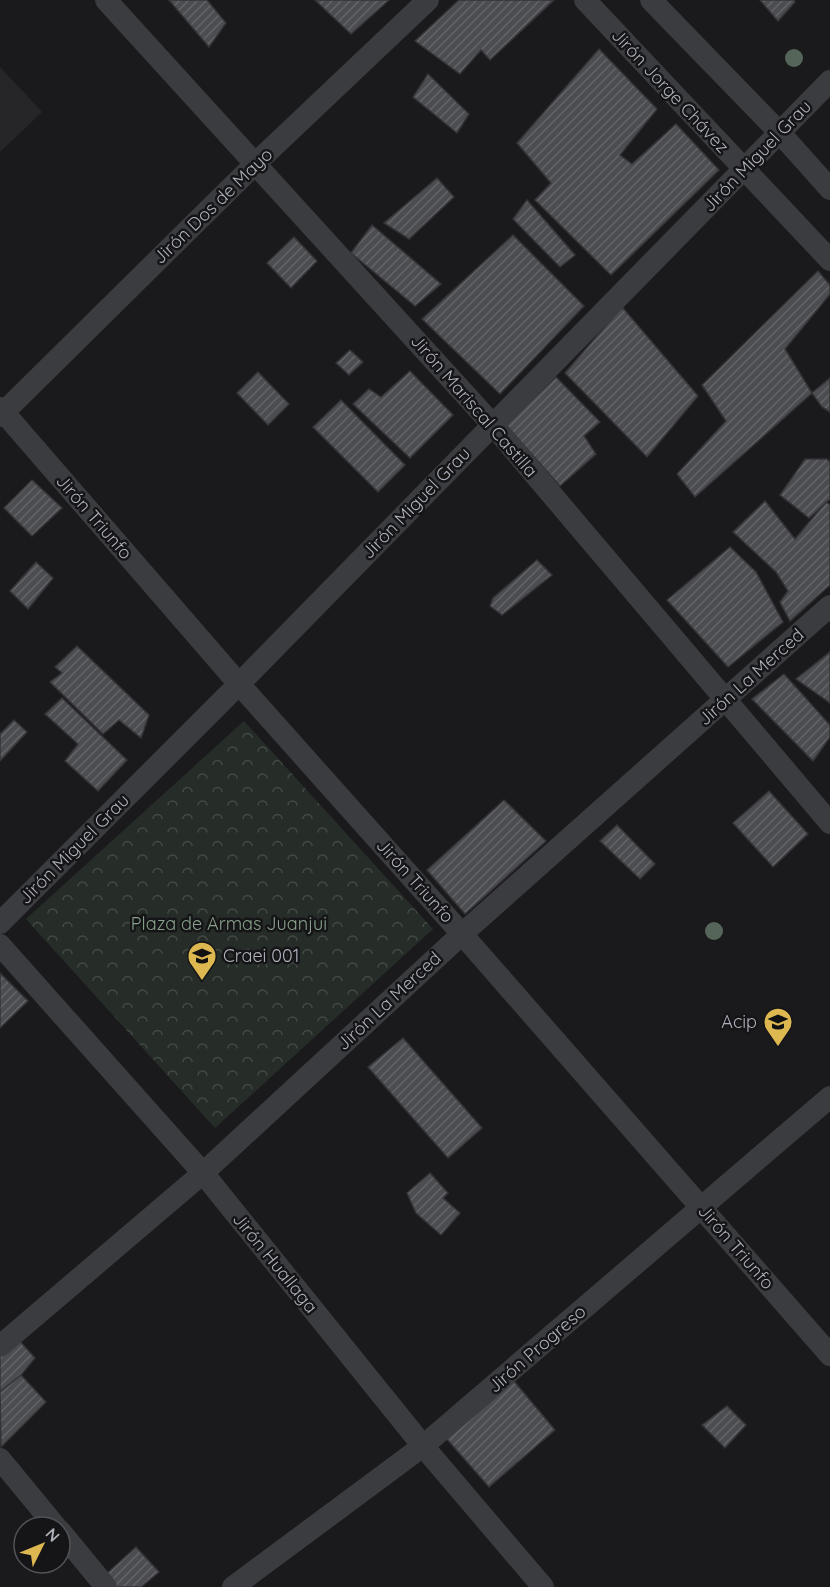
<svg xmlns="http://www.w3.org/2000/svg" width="830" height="1587" font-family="Quicksand,sans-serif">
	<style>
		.built { fill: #262629 }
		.park { fill: url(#park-crowns) }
		.building { fill: url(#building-hatch); stroke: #353438; stroke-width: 1.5 }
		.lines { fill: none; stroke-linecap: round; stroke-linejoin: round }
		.minor { stroke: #3b3c40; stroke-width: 22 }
		.tree { fill: #566559 }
		.labels { text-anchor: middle; stroke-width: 5; stroke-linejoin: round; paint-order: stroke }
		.street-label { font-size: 18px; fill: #aeb1ba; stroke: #151517 }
		.park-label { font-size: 18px; fill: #88a28b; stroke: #151517 }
		.poi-label { font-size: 18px; fill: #aeb1ba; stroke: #151517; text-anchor: start }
	</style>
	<defs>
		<pattern id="park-crowns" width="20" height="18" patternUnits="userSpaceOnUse" patternTransform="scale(1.5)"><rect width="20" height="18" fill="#262d28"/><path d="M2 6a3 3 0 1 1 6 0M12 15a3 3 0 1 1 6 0" fill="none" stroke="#434945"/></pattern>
		<pattern id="building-hatch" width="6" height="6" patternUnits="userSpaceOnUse" patternTransform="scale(1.5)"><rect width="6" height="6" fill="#4c4d51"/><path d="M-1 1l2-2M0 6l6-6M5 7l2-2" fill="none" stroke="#636468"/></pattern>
	</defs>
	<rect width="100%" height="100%" fill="#1a1a1c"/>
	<polygon class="built" points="0,67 42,112 0,152"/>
	<polygon class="park" points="244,721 433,929 215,1128 26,919"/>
	<g class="building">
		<polygon points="169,0 207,0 226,23 209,47"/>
		<polygon points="315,0 389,0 351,34"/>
		<polygon points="459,0 554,0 490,60 481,50 460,74 415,41"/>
		<polygon points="760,0 794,0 795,2 778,21"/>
		<polygon points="599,49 657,109 620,155 632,164 676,124 719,170 611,275 535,200 551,183 517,143"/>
		<polygon points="428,74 469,114 457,133 413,97"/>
		<polygon points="437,178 454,197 409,239 384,223"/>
		<polygon points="527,200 575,255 560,267 513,219"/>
		<polygon points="372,225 441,284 415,306 351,253"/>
		<polygon points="513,235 584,306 500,394 422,319"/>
		<polygon points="294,237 317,261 291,288 267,263"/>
		<polygon points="818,271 830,285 830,294 785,349 812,393 695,497 677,474 726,421 702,385"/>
		<polygon points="622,307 698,396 647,457 565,373"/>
		<polygon points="350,350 363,362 349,375 336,363"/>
		<polygon points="410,371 453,415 410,458 353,404 369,389 381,397"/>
		<polygon points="258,372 289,404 268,425 237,393"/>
		<polygon points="556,377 600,422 584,436 596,454 560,486 506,425"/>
		<polygon points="830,378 830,412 822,407 812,393"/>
		<polygon points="341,400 405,465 378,492 313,427"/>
		<polygon points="805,459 827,459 830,462 830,499 809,518 780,495"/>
		<polygon points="32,480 62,508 32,536 4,508"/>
		<polygon points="765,501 795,539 826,502 830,505 830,585 790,621 780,602 788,591 776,572 733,532"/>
		<polygon points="730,547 756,572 783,622 728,667 667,600"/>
		<polygon points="537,560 552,575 502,615 490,606 493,598"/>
		<polygon points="36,562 53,578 28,609 10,591"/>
		<polygon points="77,646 149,715 141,738 119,720 103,734 50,682 62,673 55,667"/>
		<polygon points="830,652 830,703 796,679"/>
		<polygon points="784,674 830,725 830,737 813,761 752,699"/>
		<polygon points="62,698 127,760 98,791 65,761 78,744 45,714"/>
		<polygon points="14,720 27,732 0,761 0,734"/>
		<polygon points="769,791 808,834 773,867 733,823"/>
		<polygon points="504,800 546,841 465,914 427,870"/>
		<polygon points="617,825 655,864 640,879 600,841"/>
		<polygon points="0,973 28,1001 0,1028"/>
		<polygon points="403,1038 482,1128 448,1158 368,1067"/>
		<polygon points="430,1173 448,1193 443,1198 460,1213 441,1235 416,1213 407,1193"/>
		<polygon points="16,1337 35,1358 21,1375 0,1392 0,1352"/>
		<polygon points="21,1375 46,1402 1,1447 0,1392"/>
		<polygon points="513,1380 555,1430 489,1487 446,1438"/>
		<polygon points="727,1406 746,1425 725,1448 702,1425"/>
		<polygon points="136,1547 159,1572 141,1587 114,1587 104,1576"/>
	</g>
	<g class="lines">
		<g class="minor">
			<polyline points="106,0 492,424 830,823"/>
			<polyline points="585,0 830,260"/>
			<polyline points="651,0 780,133 830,189"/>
			<polyline points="0,408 239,684 462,934 830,1355"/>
			<polyline points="0,416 255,164 428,0"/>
			<polyline points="0,923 239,684 830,81"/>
			<polyline points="0,945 203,1173 423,1446 543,1587"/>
			<polyline points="0,1346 203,1173 462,934 830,606"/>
			<polyline points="0,1459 56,1527"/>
			<polyline points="60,1531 106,1587"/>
			<polyline points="233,1587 423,1446 830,1097"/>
		</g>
	</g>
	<g class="tree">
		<circle cx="794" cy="58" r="9"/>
		<circle cx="714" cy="931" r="9"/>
	</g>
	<defs>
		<g id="school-pin" transform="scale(1.5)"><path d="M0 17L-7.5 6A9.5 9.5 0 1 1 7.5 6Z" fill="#ddb851" stroke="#151517"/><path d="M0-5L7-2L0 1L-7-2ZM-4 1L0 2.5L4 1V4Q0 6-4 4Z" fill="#111"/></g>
	</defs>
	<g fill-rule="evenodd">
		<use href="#school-pin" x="202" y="956"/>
		<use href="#school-pin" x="778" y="1022"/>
	</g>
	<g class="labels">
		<g class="street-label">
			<text transform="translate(670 91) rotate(47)" y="6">Jirón Jorge Chávez</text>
			<text transform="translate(757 156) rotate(-46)" y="6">Jirón Miguel Grau</text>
			<text transform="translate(213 206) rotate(-44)" y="6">Jirón Dos de Mayo</text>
			<text transform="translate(474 406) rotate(49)" y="6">Jirón Mariscal Castilla</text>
			<text transform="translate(416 503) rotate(-46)" y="6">Jirón Miguel Grau</text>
			<text transform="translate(94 517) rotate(49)" y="6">Jirón Triunfo</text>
			<text transform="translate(751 677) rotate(-42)" y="6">Jirón La Merced</text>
			<text transform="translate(74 849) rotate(-45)" y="6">Jirón Miguel Grau</text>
			<text transform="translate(415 881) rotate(48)" y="6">Jirón Triunfo</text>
			<text transform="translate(389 1001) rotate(-43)" y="6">Jirón La Merced</text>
			<text transform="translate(736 1247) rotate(49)" y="6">Jirón Triunfo</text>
			<text transform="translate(275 1263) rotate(51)" y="6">Jirón Huallaga</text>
			<text transform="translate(537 1349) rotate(-41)" y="6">Jirón Progreso</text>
		</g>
		<g class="park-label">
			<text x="229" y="930">Plaza de Armas Juanjui</text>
		</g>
		<g class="poi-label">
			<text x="223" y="962">Craei 001</text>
			<text x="757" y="1028" text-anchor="end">Acip</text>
		</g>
	</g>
	<g transform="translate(42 1545) rotate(47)"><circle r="28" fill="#151517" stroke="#525358" stroke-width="1.5"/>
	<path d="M0-4.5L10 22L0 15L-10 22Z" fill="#ddb851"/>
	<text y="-9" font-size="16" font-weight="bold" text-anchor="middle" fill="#aeb1ba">N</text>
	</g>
</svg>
